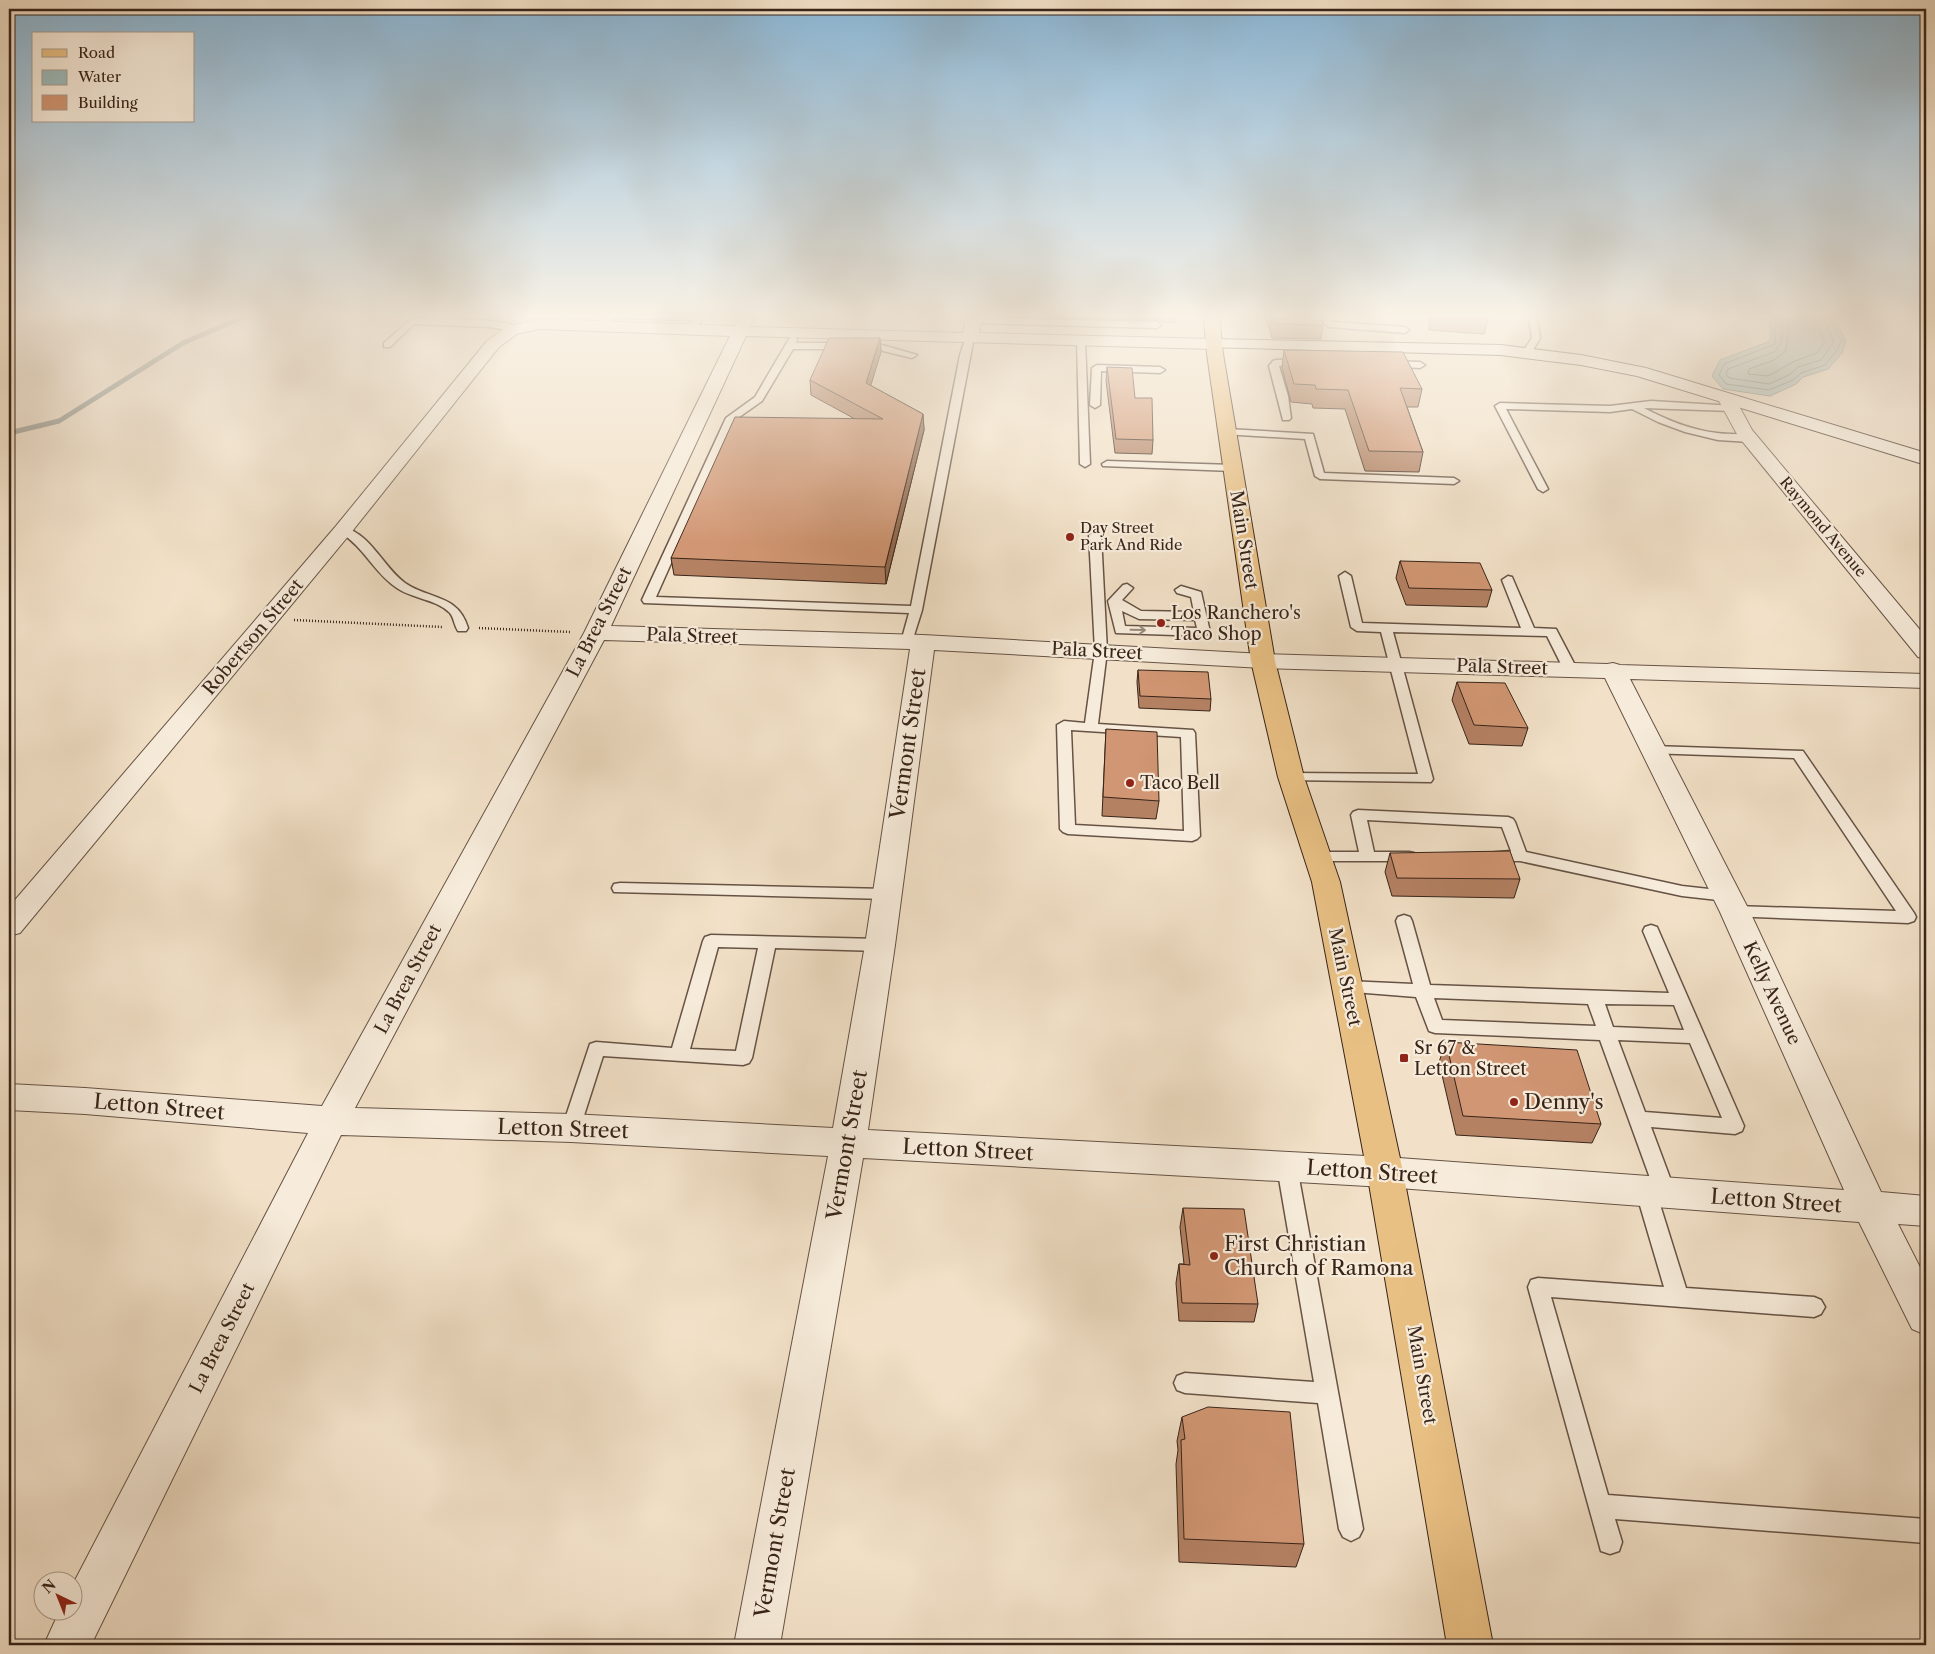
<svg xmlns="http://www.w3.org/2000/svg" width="1935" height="1654" font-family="'Libre Caslon Text',serif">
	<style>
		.water { fill: #9dbcbd; stroke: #757f7b }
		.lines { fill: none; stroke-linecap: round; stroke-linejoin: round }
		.shore { stroke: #6a706b; stroke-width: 1 }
		.stream { stroke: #757f7b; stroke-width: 5 }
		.lane-casing { stroke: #665345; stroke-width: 3 }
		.street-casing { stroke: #665345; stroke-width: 2 }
		.secondary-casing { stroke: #382419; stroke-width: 2 }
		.primary-casing { stroke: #382419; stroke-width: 2 }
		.path { stroke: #382419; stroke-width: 2.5; stroke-dasharray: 1 2; stroke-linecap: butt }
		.lane { fill: #f7ecdb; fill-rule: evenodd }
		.street { fill: #f7ecdb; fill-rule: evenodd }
		.secondary { fill: #f7ecdb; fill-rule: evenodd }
		.primary { fill: #e9c084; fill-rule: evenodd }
		.wall { fill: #b48163; stroke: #382419 }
		.shaded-wall { fill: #926950; stroke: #382419 }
		.building { fill: #d19673; stroke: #382419 }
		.oneway { stroke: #98887a }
		.poi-dot { fill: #8f2418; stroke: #f7ecdb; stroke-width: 2 }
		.labels { text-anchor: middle; stroke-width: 4.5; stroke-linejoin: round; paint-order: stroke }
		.far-street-label { font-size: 15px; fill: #382419; stroke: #f7ecdb }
		.far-poi-label { font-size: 15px; fill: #382419; stroke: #f7ecdb; text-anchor: start }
		.street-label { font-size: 18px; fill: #382419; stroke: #f7ecdb }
		.poi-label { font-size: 18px; fill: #382419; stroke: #f7ecdb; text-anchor: start }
		.near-street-label { font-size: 21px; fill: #382419; stroke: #f7ecdb }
		.near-poi-label { font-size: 21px; fill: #382419; stroke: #f7ecdb; text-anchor: start }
	</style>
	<rect width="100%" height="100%" fill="#f2e1c8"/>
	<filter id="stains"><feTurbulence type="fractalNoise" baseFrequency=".004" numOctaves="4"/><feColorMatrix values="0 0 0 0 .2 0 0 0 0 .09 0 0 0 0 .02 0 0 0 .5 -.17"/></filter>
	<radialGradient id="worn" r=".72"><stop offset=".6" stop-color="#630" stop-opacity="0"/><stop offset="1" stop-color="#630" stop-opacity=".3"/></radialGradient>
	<polygon class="water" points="1771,313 1819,313 1833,315 1846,341 1842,353 1828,369 1803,377 1796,384 1770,396 1723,389 1712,376 1720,360 1770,341"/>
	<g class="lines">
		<g class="shore">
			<polyline points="1775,313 1775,344 1724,364 1719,375 1726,384 1769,390 1793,380 1801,373 1825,365 1837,350 1841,341 1828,313"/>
			<path d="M1781 313C1782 327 1786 341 1774 352L1728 369 1726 374 1729 378 1769 384 1789 375 1798 367 1821 360 1834 342 1822 313"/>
			<polyline points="1789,313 1788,339 1785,352 1774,360 1749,369 1748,374 1768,376 1795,361 1817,353 1825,342 1815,320 1814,313"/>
		</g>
		<polyline class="stream" points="9,433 59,421 183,343 253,313"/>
		<g class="lane-casing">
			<g id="lane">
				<polygon points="567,313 575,313 566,326 560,326 559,324"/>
				<polygon points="607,313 699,315 703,318 695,331 692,332 688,329 693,320 613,318 606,328 600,328 599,326"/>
				<polygon points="1323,313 1331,313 1333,322 1405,327 1409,330 1405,333 1329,327 1325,324"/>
				<polygon points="1528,313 1536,313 1540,338 1530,355 1527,356 1522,353 1532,338"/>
				<path d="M412 318C433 319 507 318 520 328L516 331 489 327 414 324 390 347H384V343Z"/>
				<polygon points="974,318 1157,322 1161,325 1157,328 971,323 971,319"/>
				<polygon points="970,334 974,337 922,610 911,645 903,645 901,642 909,613 644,603 642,600 726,418 755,397 789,339 793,336 797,339 796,343 875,343 917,355 912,358 875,349 793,349 762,401 735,420 656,597 911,606 960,355 966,337"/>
				<polygon points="1081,338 1085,341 1090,464 1085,467 1080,464 1077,341"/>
				<polygon points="1301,359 1306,362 1304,364 1279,366 1288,396 1291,418 1289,420 1283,420 1269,366 1273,361 1276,360"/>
				<polygon points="1389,361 1420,362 1425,365 1420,368 1386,366 1386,362"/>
				<polygon points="1097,365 1160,367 1165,370 1160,373 1101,371 1100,405 1095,408 1090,405 1092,368"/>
				<path d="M1651 401 1735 406V410L1732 411 1644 408C1667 420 1691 430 1717 433 1728 435 1747 432 1755 439L1750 442 1718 440 1685 432 1658 422 1632 409 1610 412 1506 409 1548 489 1543 492 1538 489 1495 406 1500 403 1610 406Z"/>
				<polygon points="1227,429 1313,434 1324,473 1454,478 1459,481 1454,484 1320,479 1315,476 1305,439 1223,434 1222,432"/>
				<polygon points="1107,461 1233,465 1238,468 1233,471 1103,466 1102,464"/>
				<path d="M343 527C371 534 383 567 405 583 430 600 458 594 468 628L466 631H458C454 625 454 618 450 613 436 599 413 599 397 588 374 573 364 546 339 532L337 530 339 528Z"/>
				<path d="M1095 532 1101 535 1107 651 1098 724 1193 730 1195 733 1200 836 1197 839 1192 841 1068 834 1063 832 1060 829 1057 725 1064 721 1085 723 1095 651 1089 535ZM1071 730 1181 737 1184 831 1075 825Z"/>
				<polygon points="1345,572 1351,576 1362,623 1521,628 1502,580 1508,576 1512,577 1534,628 1556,629 1577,669 1575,672 1565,672 1547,636 1393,632 1433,779 1431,782 1286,780 1284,777 1286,774 1291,773 1418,774 1381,632 1357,631 1351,627 1339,576"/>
				<path d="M1127 584 1133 588 1122 600 1141 611 1194 612 1191 597 1177 593 1175 590 1181 586 1201 592 1210 632 1204 636 1116 633 1108 601 1123 585ZM1122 611 1139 619 1195 620 1197 628 1125 626Z"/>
				<polygon points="1653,746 1803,751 1914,913 1916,917 1914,921 1908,923 1729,916 1727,912 1729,908 1735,906 1896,911 1794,758 1648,753 1646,750"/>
				<polygon points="1358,810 1508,817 1513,819 1515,822 1526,852 1682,886 1727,891 1733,892 1735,896 1733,900 1727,901 1682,896 1520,861 1487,861 1484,857 1487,853 1511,851 1502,827 1367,820 1374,852 1409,852 1414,853 1417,857 1414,861 1313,861 1310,857 1313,853 1318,852 1359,852 1351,815 1353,812"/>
				<polygon points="620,883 887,889 893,890 895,894 893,898 887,899 614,892 612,888 614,884"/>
				<path d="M1404 915 1410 917 1412 921 1430 985 1669 993 1643 931 1645 927 1651 925 1657 927 1744 1126 1742 1131 1735 1134 1651 1127 1676 1194 1673 1200 1666 1202 1659 1200 1657 1195 1686 1288 1814 1297 1821 1300 1825 1307 1821 1314 1814 1317 1551 1297 1608 1495 1926 1519V1543L1615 1519 1622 1542 1619 1551 1610 1554 1601 1551 1528 1287 1531 1280 1538 1278 1664 1287 1636 1192 1639 1186 1646 1184 1653 1186 1654 1189 1600 1040 1435 1033 1429 1031 1416 997 1341 991 1338 987 1341 983 1347 981 1413 984 1396 921 1398 917ZM1434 998 1588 1004 1596 1026 1442 1020ZM1605 1004 1674 1005 1684 1030 1613 1027ZM1618 1040 1690 1043 1722 1118 1645 1112Z"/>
				<path d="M711 935 880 939 886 941 888 945 886 949 880 951 775 948 752 1058 749 1063 743 1065 603 1056 580 1128 578 1133 571 1136 564 1133 562 1128 590 1044 596 1042 672 1048 703 941 705 937ZM718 947 758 948 736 1051 690 1049Z"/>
				<polygon points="1287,1159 1294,1161 1297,1167 1363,1529 1359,1537 1351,1541 1343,1537 1339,1529 1318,1403 1185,1393 1177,1390 1174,1383 1177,1376 1185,1373 1314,1382 1277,1167 1280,1161"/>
			</g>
		</g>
		<g class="street-casing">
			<g id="street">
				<path d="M741 313H757L750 327 963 333 967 313H983L979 333 1213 339 1219 341 1221 344 1219 347 1213 349 746 336 611 626 923 635 1263 654 1607 664 1613 663 1620 665 1926 674V688L1630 679 1750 912 1881 1192 1926 1196V1226L1898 1224 1926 1279V1335L1912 1329 1859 1222 1385 1187 863 1158 780 1645H734L828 1156 571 1142 341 1135 91 1645H44L59 1612H72V1586L308 1133 85 1114 9 1110V1084L85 1088 322 1106 584 633 730 336 539 329 517 334 499 347 350 534 20 933 9 936V907L336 526 487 341 506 327 539 319 735 326ZM604 640 910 649 865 945 833 1128 571 1114 355 1108ZM934 650 1263 668 1605 678 1720 912 1844 1190 1385 1157 868 1130 895 945Z"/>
				<polygon points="1727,394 1733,395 1752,430 1926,637 1926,659 1918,657 1738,436 1718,399 1721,395"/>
			</g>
		</g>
		<g class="secondary-casing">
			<polygon id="secondary" points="1213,339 1501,345 1581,355 1646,368 1926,453 1926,465 1637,376 1581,365 1501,355 1207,347 1205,344 1207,341"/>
		</g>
		<g class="primary-casing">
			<polygon id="primary" points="1203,313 1219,313 1223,354 1275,661 1304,777 1340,882 1403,1172 1493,1645 1447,1645 1367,1172 1312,882 1278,777 1251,661 1207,354"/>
		</g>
		<g class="path">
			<polyline points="294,620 443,627"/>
			<polyline points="479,628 570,632"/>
		</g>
		<use href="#lane" class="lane"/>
		<use href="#street" class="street"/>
		<use href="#secondary" class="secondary"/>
		<use href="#primary" class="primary"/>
	</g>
	<g class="wall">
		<polygon points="1008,313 1176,313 1175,323 1161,322 1157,320 1008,317"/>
		<polygon points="1265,313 1319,313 1323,325 1321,339 1272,338"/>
		<polygon points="1429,313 1528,313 1527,316 1488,313 1489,316 1484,334 1429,330"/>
		<polygon points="880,338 881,352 870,385 923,414 924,430 886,584 674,575 671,558 855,419 811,395 810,380"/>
		<polygon points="1284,350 1422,389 1418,407 1407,407 1423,452 1419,472 1365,471 1345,409 1313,408 1312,404 1291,402 1282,368"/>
		<polygon points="1107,367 1135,398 1153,440 1152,454 1115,453 1106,381"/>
		<polygon points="1400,561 1492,590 1487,607 1406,605 1396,578"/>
		<polygon points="1138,670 1211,699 1210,711 1139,708 1137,682"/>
		<polygon points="1457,682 1528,728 1522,746 1469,744 1452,700"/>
		<polygon points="1106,729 1159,801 1156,819 1102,816"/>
		<polygon points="1390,853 1520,879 1514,898 1392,896 1385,872"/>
		<polygon points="1446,1042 1601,1124 1592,1143 1456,1135 1439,1062"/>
		<polygon points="1183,1208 1258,1304 1254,1322 1179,1321 1176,1283 1179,1264 1184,1264 1180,1227"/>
		<polygon points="1182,1417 1304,1544 1296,1567 1179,1562 1176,1464 1178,1450 1177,1441"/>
	</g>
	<g class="shaded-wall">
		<polygon points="880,338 881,352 867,398 866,383"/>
		<polygon points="923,414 924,430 886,584 885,567"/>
	</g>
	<g class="building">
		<polygon points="1271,313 1319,313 1323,325 1274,324"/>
		<polygon points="1448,313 1488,313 1489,316"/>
		<polygon points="829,338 880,338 866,383 923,414 885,567 671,558 735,417 883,419 810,380"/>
		<polygon points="1284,350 1403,352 1422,389 1400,388 1423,452 1369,451 1348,390 1316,389 1315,385 1294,384"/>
		<polygon points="1107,367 1132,368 1135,398 1152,398 1153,440 1116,439"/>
		<polygon points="1400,561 1480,563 1492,590 1409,588"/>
		<polygon points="1138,670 1208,672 1211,699 1140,696"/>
		<polygon points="1457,682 1505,683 1528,728 1474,725"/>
		<polygon points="1106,729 1157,732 1159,801 1103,797"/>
		<polygon points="1510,851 1520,879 1397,878 1390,853"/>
		<polygon points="1446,1042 1577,1050 1601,1124 1463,1116"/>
		<polygon points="1183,1208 1244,1209 1258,1304 1182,1303 1179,1264 1190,1265"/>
		<polygon points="1208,1407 1290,1412 1304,1544 1184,1539 1181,1440 1185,1439 1182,1417"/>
	</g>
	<defs><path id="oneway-shaft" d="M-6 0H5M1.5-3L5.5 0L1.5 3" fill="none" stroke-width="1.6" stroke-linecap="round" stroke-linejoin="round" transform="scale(1.25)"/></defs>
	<use class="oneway" href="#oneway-shaft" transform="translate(1138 630) rotate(1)"/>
	<linearGradient id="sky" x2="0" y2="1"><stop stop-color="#8ab7d7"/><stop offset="0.58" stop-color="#f9f2e6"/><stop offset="1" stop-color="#f9f2e6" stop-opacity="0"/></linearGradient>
	<rect width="1935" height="544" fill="url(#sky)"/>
	<g class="poi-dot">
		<circle cx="1070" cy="537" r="5"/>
		<circle cx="1161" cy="623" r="5"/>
		<circle cx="1130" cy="783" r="5"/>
		<rect x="1399" y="1053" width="10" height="10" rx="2.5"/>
		<circle cx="1514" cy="1102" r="5"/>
		<circle cx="1214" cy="1256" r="5"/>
	</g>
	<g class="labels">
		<g class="far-street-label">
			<text transform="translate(1823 527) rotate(50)" y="5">Raymond Avenue</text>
		</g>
		<g class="far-poi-label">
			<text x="1080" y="533">Day Street<tspan x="1080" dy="17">Park And Ride</tspan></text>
		</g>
		<g class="street-label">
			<text transform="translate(1244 540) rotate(81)" y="6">Main Street</text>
			<text transform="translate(599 622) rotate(-63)" y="6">La Brea Street</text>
			<text transform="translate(692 636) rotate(2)" y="6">Pala Street</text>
			<text transform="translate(253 637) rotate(-50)" y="6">Robertson Street</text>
			<text transform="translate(1097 651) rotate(3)" y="6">Pala Street</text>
			<text transform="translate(1502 667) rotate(2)" y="6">Pala Street</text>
			<text transform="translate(1345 977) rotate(78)" y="6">Main Street</text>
			<text transform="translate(408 979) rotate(-62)" y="6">La Brea Street</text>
			<text transform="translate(1772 993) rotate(65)" y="6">Kelly Avenue</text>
			<text transform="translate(222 1338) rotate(-63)" y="6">La Brea Street</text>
			<text transform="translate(1422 1375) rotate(80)" y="6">Main Street</text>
		</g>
		<g class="poi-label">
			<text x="1171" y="619">Los Ranchero's<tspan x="1171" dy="21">Taco Shop</tspan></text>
			<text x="1140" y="789">Taco Bell</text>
			<text x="1414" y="1054">Sr 67 &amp;<tspan x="1414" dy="21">Letton Street</tspan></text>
		</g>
		<g class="near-street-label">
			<text transform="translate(908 744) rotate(-82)" y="7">Vermont Street</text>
			<text transform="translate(159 1107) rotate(5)" y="7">Letton Street</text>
			<text transform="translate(563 1129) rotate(2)" y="7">Letton Street</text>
			<text transform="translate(847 1145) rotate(-80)" y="7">Vermont Street</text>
			<text transform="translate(968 1150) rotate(3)" y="7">Letton Street</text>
			<text transform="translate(1372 1172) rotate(4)" y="7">Letton Street</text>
			<text transform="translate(1776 1201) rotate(4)" y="7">Letton Street</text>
			<text transform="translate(775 1543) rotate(-80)" y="7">Vermont Street</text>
		</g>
		<g class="near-poi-label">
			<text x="1524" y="1109">Denny's</text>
			<text x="1224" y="1251">First Christian<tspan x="1224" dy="24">Church of Ramona</tspan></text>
		</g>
	</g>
	<rect width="1935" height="1654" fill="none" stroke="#f2e1c8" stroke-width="30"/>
	<rect x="10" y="10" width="1915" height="1634" fill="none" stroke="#382419" stroke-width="2.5"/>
	<rect x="15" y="15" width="1905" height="1624" fill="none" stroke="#382419"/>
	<rect x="32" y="32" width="162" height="90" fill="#f7ecdb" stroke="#ab9c8d"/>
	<rect x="42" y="49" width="25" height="8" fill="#e9c084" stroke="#ab9c8d"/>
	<text x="78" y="58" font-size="15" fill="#382419">Road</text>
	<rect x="42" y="70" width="25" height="15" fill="#9dbcbd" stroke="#ab9c8d"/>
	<text x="78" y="82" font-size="15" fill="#382419">Water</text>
	<rect x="42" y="95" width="25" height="15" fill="#d19673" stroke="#ab9c8d"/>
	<text x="78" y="108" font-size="15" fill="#382419">Building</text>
	<g transform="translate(58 1596) rotate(317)"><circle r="24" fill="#f7ecdb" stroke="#ab9c8d"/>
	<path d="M0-4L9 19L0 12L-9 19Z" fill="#8f2418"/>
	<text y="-8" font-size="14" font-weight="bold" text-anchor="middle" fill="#382419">N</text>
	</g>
	<rect width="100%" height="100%" filter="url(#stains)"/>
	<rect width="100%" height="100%" fill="url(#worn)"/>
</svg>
